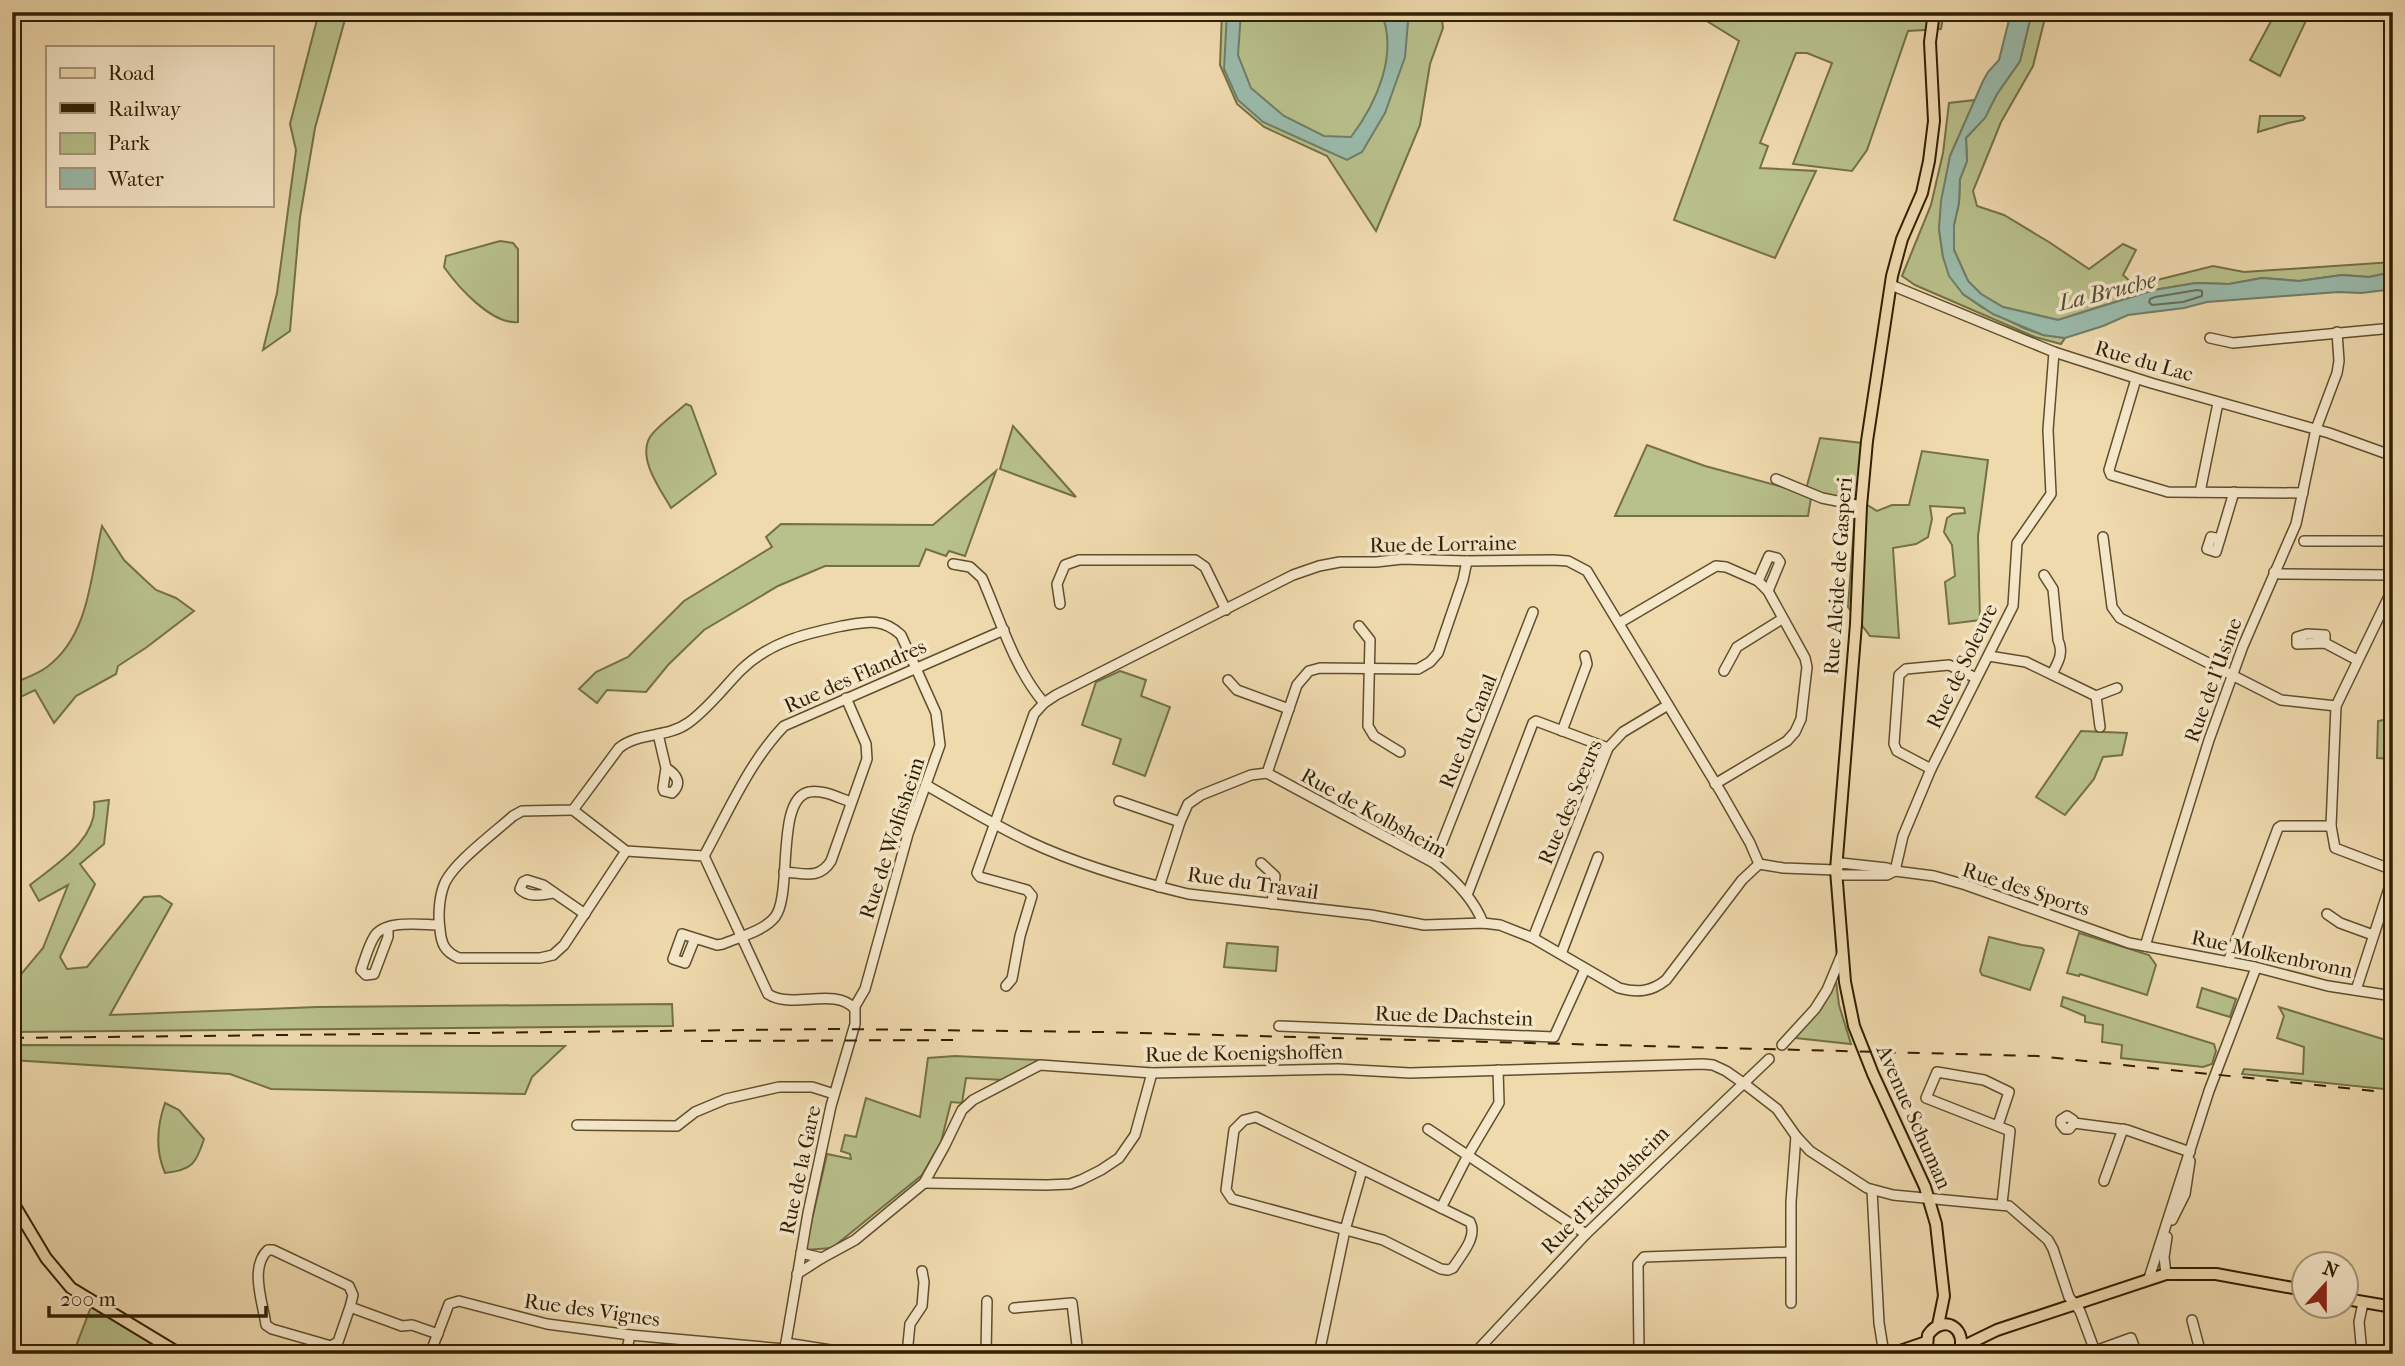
<svg xmlns="http://www.w3.org/2000/svg" width="2405" height="1366" font-family="'IM FELL French Canon',serif">
	<style>
		.green { fill: #b8c08b; stroke: #747046; stroke-width: 2 }
		.water { fill: #9abbac; stroke: #707d68; stroke-width: 2 }
		.lines { fill: none; stroke-linecap: round; stroke-linejoin: round }
		.shore { stroke: #666d56; stroke-width: 2 }
		.minor-casing { stroke: #604e2c; stroke-width: 12 }
		.major-casing { stroke: #311f01; stroke-width: 14 }
		.minor { stroke: #f5e7ca; stroke-width: 9 }
		.major { stroke: #efdaae; stroke-width: 10 }
		.rail { stroke: #311f01; stroke-width: 2; stroke-dasharray: 12 12; stroke-linecap: butt }
		.labels { text-anchor: middle; stroke-width: 7; stroke-linejoin: round; paint-order: stroke }
		.street-label { font-size: 21px; fill: #311f01; stroke: #f5e7ca }
		.water-label { font-size: 23px; font-style: italic; fill: #504e34; stroke: #f5e7ca }
	</style>
	<rect width="100%" height="100%" fill="#efdaae"/>
	<filter id="stains"><feTurbulence type="fractalNoise" baseFrequency=".00286" numOctaves="4"/><feColorMatrix values="0 0 0 0 .2 0 0 0 0 .09 0 0 0 0 .02 0 0 0 .5 -.17"/></filter>
	<radialGradient id="worn" r=".72"><stop offset=".6" stop-color="#630" stop-opacity="0"/><stop offset="1" stop-color="#630" stop-opacity=".3"/></radialGradient>
	<g class="green">
		<polygon points="319,12 347,12 315,128 300,217 290,331 263,350 277,293 296,150 290,124"/>
		<polygon points="1222,12 1441,12 1443,28 1430,64 1420,125 1376,231 1327,156 1264,127 1237,104 1220,65"/>
		<polygon points="1669,12 1944,12 1941,29 1908,31 1867,150 1852,171 1793,164 1832,63 1807,53 1796,53 1760,143 1768,146 1760,168 1816,171 1775,258 1674,220 1739,41 1705,20 1669,14"/>
		<polygon points="2032,12 2043,12 2044,22 2033,66 2001,122 1973,191 1977,206 2004,215 2049,242 2089,269 2123,244 2136,250 2123,275 2132,283 2157,280 2213,266 2244,272 2393,262 2393,272 2369,277 2342,275 2299,281 2262,278 2229,284 2196,283 2154,290 2058,320 2003,307 1981,294 1968,281 1954,250 1954,225 1959,203 1960,179 1967,161 1966,138 1984,118 1997,94 2020,61"/>
		<polygon points="2276,12 2310,12 2280,76 2250,60"/>
		<polygon points="1975,100 1950,156 1939,229 1943,257 1963,294 1983,308 2024,328 2043,335 2065,338 2061,344 2035,337 1915,285 1902,276 1931,205 1943,153 1949,103"/>
		<polygon points="2260,116 2303,116 2305,118 2303,120 2288,123 2258,132"/>
		<path d="M500 241 513 243 518 249V322C492 325 458 287 444 267L446 256Z"/>
		<path d="M686 404 691 406 716 474 671 508C661 490 637 459 650 437 656 427 677 412 686 404Z"/>
		<polygon points="1013,426 1076,497 1000,469"/>
		<polygon points="1820,438 1862,443 1856,498 1877,511 1892,505 1909,505 1922,451 1988,460 1978,536 1980,620 1949,624 1945,582 1955,576 1952,545 1944,532 1947,518 1953,514 1965,513 1964,508 1930,506 1932,519 1928,537 1916,544 1893,548 1899,638 1870,636 1848,607 1856,499 1811,498 1808,516 1615,516 1647,445 1705,466 1805,493"/>
		<polygon points="996,471 965,556 949,551 946,556 926,549 919,566 825,566 778,586 704,630 668,665 646,692 607,690 597,703 579,689 596,672 628,657 684,601 772,547 766,537 781,524 933,525"/>
		<path d="M102 526 124 560 144 579 156 590 176 598 194 611 147 647 118 666 116 674 76 696 54 723 35 690 12 701V684C23 679 38 674 47 667 90 635 91 573 102 526Z"/>
		<polygon points="1120,671 1146,680 1141,696 1170,707 1145,776 1113,764 1121,739 1082,725 1096,682"/>
		<polygon points="2393,718 2393,759 2377,758 2378,721"/>
		<polygon points="2081,731 2127,733 2122,755 2103,757 2094,779 2065,815 2036,797"/>
		<path d="M109 800 104 844 80 864 95 884 60 957 67 969 87 967 144 897 160 896 172 904 110 1015 317 1007 672 1004 673 1026 12 1032V985L43 948 68 885 39 901 30 885C55 865 99 839 94 802Z"/>
		<polygon points="2079,933 2149,955 2156,965 2147,995 2080,974 2079,976 2067,973"/>
		<polygon points="1989,937 2022,945 2042,948 2044,950 2030,990 1982,975 1980,971"/>
		<polygon points="1227,943 1278,947 1276,971 1224,967"/>
		<polygon points="1836,981 1839,1005 1851,1044 1795,1038 1821,1009"/>
		<polygon points="2202,988 2236,999 2230,1017 2197,1007"/>
		<polygon points="2063,997 2214,1044 2216,1051 2212,1064 2203,1067 2121,1058 2122,1045 2102,1042 2103,1025 2085,1022 2085,1016 2061,1006"/>
		<polygon points="2279,1007 2389,1041 2387,1048 2393,1050 2393,1090 2242,1074 2244,1069 2303,1074 2304,1047 2277,1038 2284,1016"/>
		<polygon points="12,1045 565,1046 532,1077 525,1094 271,1089 230,1074 12,1060"/>
		<polygon points="955,1056 1038,1060 1038,1062 1004,1080 966,1078 962,1103 951,1102 941,1142 922,1175 832,1248 805,1250 827,1154 851,1159 850,1154 841,1151 845,1135 856,1137 866,1098 920,1117 928,1058"/>
		<path d="M165 1103 179 1110 204 1139C196 1164 192 1170 165 1173 155 1150 157 1126 165 1103Z"/>
		<polygon points="91,1307 164,1349 171,1354 73,1354"/>
	</g>
	<g class="water">
		<path d="M1227 12H1241L1238 55 1251 88 1284 116 1324 136 1351 137C1376 104 1399 54 1381 12H1403L1408 22 1405 57 1385 113 1362 152 1347 160 1263 122 1238 100 1224 69Z"/>
		<polygon points="2011,12 2032,12 2020,61 1997,94 1985,118 1966,138 1967,161 1960,179 1959,203 1954,225 1954,250 1968,281 1981,294 2003,307 2058,320 2154,290 2196,283 2229,284 2262,278 2299,281 2342,275 2369,277 2393,272 2393,289 2361,293 2338,292 2207,302 2184,308 2128,315 2103,326 2065,338 2043,335 1993,314 1963,294 1949,276 1943,257 1939,229 1941,201 1950,156 1983,81 1988,72 1999,60"/>
	</g>
	<g class="lines">
		<polygon class="shore" points="2197,290 2202,291 2202,296 2183,302 2152,305 2149,302 2150,299 2155,297"/>
		<g class="minor-casing">
			<g id="minor">
				<polyline points="1891,285 2054,352 2151,383 2329,433 2393,456"/>
				<polyline points="2210,338 2233,343 2393,328"/>
				<polyline points="2136,379 2109,470 2111,475 2168,492 2303,493"/>
				<polyline points="1776,479 1822,498 1861,506"/>
				<polyline points="2200,492 2218,403"/>
				<polyline points="2103,537 2112,607 2120,618 2281,700 2336,706"/>
				<polyline points="2220,539 2216,552 2207,549 2211,537 2220,539 2234,492"/>
				<polyline points="2304,541 2393,541"/>
				<path d="M953 564 970 567 982 578C1000 619 1014 668 1044 703"/>
				<polyline points="2274,572 2280,574 2393,575"/>
				<path d="M2044 575 2053 589 2058 640C2064 654 2058 662 2052 674"/>
				<polyline points="1758,581 1769,556 1777,558 1780,562 1768,591"/>
				<polyline points="2393,588 2336,706 2331,826 2335,848 2393,870"/>
				<polyline points="1060,604 1057,584 1065,565 1079,560 1195,560 1205,567 1226,610"/>
				<polyline points="1619,623 1716,566 1726,567 1758,581 1768,591 1805,658 1807,667 1801,719 1795,732 1787,741 1715,784"/>
				<polyline points="1359,626 1370,640 1368,726 1374,736 1400,752"/>
				<polyline points="2325,643 2297,644 2297,637 2307,634 2325,635 2325,643 2357,660"/>
				<polyline points="1989,656 2026,662 2096,696 2117,688"/>
				<polyline points="1724,671 1737,647 1782,619"/>
				<polyline points="1228,680 1237,690 1289,709"/>
				<polyline points="2096,696 2100,727"/>
				<polyline points="1562,731 1587,664 1585,656"/>
				<path d="M658 734 666 768 663 788 664 791 672 793C683 783 676 774 666 768"/>
				<polyline points="1931,769 1897,751 1894,744 1899,675 1906,669 1949,665 1976,678"/>
				<path d="M1267 773 1434 863C1454 879 1474 899 1483 923"/>
				<path d="M926 785C961 805 994 825 1030 842 1079 865 1135 881 1188 894L1371 915 1424 925 1483 923 1500 925 1533 938 1619 988C1637 993 1651 992 1666 980L1742 880 1759 864"/>
				<polyline points="1119,801 1180,822"/>
				<path d="M573 810 626 851 704 856 768 994C792 1010 835 986 855 1009V1024L831 1106 808 1213 784 1354"/>
				<path d="M626 851 564 945 553 955 540 958H459C445 952 441 944 440 929 438 916 439 898 444 885 452 864 494 833 513 816L522 811 573 810 619 748C639 732 667 738 688 723 708 709 724 687 741 670 770 642 804 634 842 626 866 622 882 617 901 635L936 713 940 745 908 834 865 989 854 1008"/>
				<path d="M704 856C728 812 750 761 784 726L1004 630"/>
				<polyline points="1261,863 1275,876 1272,904"/>
				<polyline points="1434,863 1533,612"/>
				<polyline points="1759,864 1783,868 1836,870 1841,875 1887,875 1895,871"/>
				<polyline points="1836,870 1841,863 1887,868 1895,871 1934,876 1966,885 2129,943 2255,967 2328,986 2393,996"/>
				<polyline points="1895,871 1903,836 1931,769 2013,606 2017,543 2051,494 2048,430 2054,352"/>
				<path d="M784 872C804 873 819 880 831 861L867 759 866 744 846 698"/>
				<polyline points="1159,887 1180,822 1188,804 1201,795 1251,775 1267,773 1297,685 1309,671 1320,668 1418,669 1430,662 1438,653 1463,580 1467,561"/>
				<path d="M553 893C541 895 529 898 520 889L523 882 527 880 543 885 585 914"/>
				<polyline points="1467,895 1533,723 1536,721 1608,748"/>
				<polyline points="2327,914 2340,923 2373,935"/>
				<path d="M388 927V937L374 974 366 975 361 970C365 959 368 947 374 937 384 919 421 925 439 925"/>
				<path d="M695 938 685 963 673 959 682 934 717 945 723 944C739 937 764 931 775 917 793 894 775 799 809 792 822 789 839 798 851 802"/>
				<polyline points="1533,938 1608,748 1623,732 1668,705"/>
				<polyline points="2145,946 2209,740 2243,646 2296,524 2316,429 2337,373 2339,361 2337,332"/>
				<polyline points="1561,954 1598,857"/>
				<polyline points="2228,962 2278,828 2281,826 2331,826"/>
				<polyline points="1006,986 1012,979 1020,936 1032,896 1027,890 980,877 977,873 1034,714 1044,703 1056,695 1293,575 1319,566 1340,562 1376,562 1402,559 1467,561 1553,560 1568,561 1587,571 1722,794 1750,843 1759,864"/>
				<polyline points="2356,990 2393,876"/>
				<polyline points="1279,1026 1554,1037 1585,969"/>
				<polyline points="1782,1045 1815,1009 1827,990 1842,954"/>
				<path d="M1256 1117 1470 1222C1478 1237 1461 1255 1453 1268L1448 1270 1441 1269 1383 1240 1232 1199 1226 1190 1234 1130 1244 1120Z"/>
				<polyline points="2074,1123 2069,1129 2065,1129 2061,1124 2061,1120 2067,1116 2073,1120 2074,1123 2127,1130 2190,1152"/>
				<polyline points="577,1125 677,1126 695,1112 726,1099 779,1087 812,1087 834,1094"/>
				<polyline points="1998,1125 2009,1092 1984,1080 1937,1072 1926,1098 2010,1131 2002,1204"/>
				<polyline points="1428,1129 1586,1234"/>
				<polyline points="2104,1181 2123,1129"/>
				<polyline points="924,1183 1047,1185 1070,1184 1081,1180 1101,1170 1119,1158 1135,1135 1152,1073"/>
				<polyline points="1872,1190 1879,1323 1884,1354"/>
				<polyline points="1441,1208 1468,1155 1499,1103 1498,1070"/>
				<polyline points="2172,1220 2185,1194 2190,1161"/>
				<polyline points="822,1258 855,1240 924,1183 945,1145 962,1110 973,1100 1040,1065 1152,1073 1338,1069 1410,1073 1703,1064 1713,1065 1726,1071 1746,1085 1777,1109 1796,1136 1810,1151 1867,1188 1893,1195 2009,1206 2048,1240 2053,1249 2069,1297 2080,1311 2096,1354"/>
				<polyline points="797,1274 822,1258 801,1253"/>
				<polyline points="2166,1274 2164,1257 2167,1237"/>
				<polyline points="2149,1278 2209,1091 2256,968"/>
				<polyline points="1791,1303 1791,1202 1796,1136"/>
				<path d="M350 1307 338 1342 331 1346 272 1329 266 1325C263 1303 249 1267 268 1250H273L349 1286 353 1295 350 1307 402 1326 412 1325 438 1334"/>
				<polyline points="1014,1308 1072,1303 1078,1354"/>
				<polyline points="2192,1320 2201,1354"/>
				<polyline points="786,1343 856,1354"/>
				<polyline points="2095,1351 2131,1338 2137,1354"/>
				<polyline points="430,1354 449,1304 459,1301 547,1324 630,1335 785,1349"/>
				<polyline points="626,1354 630,1335"/>
				<polyline points="907,1354 910,1324 922,1306 924,1282 922,1271"/>
				<polyline points="986,1354 987,1301"/>
				<polyline points="1319,1354 1345,1230 1362,1170"/>
				<polyline points="1474,1354 1586,1234 1769,1059"/>
				<polyline points="1639,1354 1638,1264 1644,1257 1790,1252"/>
				<polyline points="2362,1354 2359,1322 2363,1303"/>
			</g>
		</g>
		<g class="major-casing">
			<g id="major">
				<polyline points="1934,12 1930,42 1934,121 1929,161 1922,193 1902,239 1892,276 1867,441 1861,506 1856,624 1836,870 1845,982 1854,1026 1873,1074 1925,1187 1936,1224 1944,1296 1938,1325"/>
				<polyline points="12,1201 46,1258 71,1288 180,1354"/>
				<polyline points="2346,1299 2393,1307"/>
				<polyline points="1962,1347 1997,1330 2166,1274 2216,1274 2304,1290"/>
				<polyline points="1891,1354 1926,1342"/>
				<path d="M1930 1354 1927 1347 1928 1335C1944 1312 1970 1330 1958 1354"/>
			</g>
		</g>
		<use href="#minor" class="minor"/>
		<use href="#major" class="major"/>
		<g class="rail">
			<polyline points="12,1038 835,1029 1101,1032 2037,1056 2393,1093"/>
			<polyline points="701,1041 963,1040"/>
		</g>
	</g>
	<g class="labels">
		<g class="street-label">
			<text transform="translate(2144 361) rotate(16)" y="7">Rue du Lac</text>
			<text transform="translate(1443 544) rotate(-1)" y="7">Rue de Lorraine</text>
			<text transform="translate(1838 576) rotate(-86)" y="7">Rue Alcide de Gasperi</text>
			<text transform="translate(1962 666) rotate(-64)" y="7">Rue de Soleure</text>
			<text transform="translate(855 676) rotate(-24)" y="7">Rue des Flandres</text>
			<text transform="translate(2213 680) rotate(-70)" y="7">Rue de l'Usine</text>
			<text transform="translate(1468 731) rotate(-68)" y="7">Rue du Canal</text>
			<text transform="translate(1570 802) rotate(-67)" y="7">Rue des Sœurs</text>
			<text transform="translate(1374 813) rotate(29)" y="7">Rue de Kolbsheim</text>
			<text transform="translate(892 838) rotate(-72)" y="7">Rue de Wolfisheim</text>
			<text transform="translate(1253 883) rotate(8)" y="7">Rue du Travail</text>
			<text transform="translate(2026 889) rotate(18)" y="7">Rue des Sports</text>
			<text transform="translate(2272 954) rotate(12)" y="7">Rue Molkenbronn</text>
			<text transform="translate(1454 1016) rotate(2)" y="7">Rue de Dachstein</text>
			<text transform="translate(1244 1053) rotate(-1)" y="7">Rue de Koenigshoffen</text>
			<text transform="translate(1914 1117) rotate(66)" y="7">Avenue Schuman</text>
			<text transform="translate(800 1170) rotate(-78)" y="7">Rue de la Gare</text>
			<text transform="translate(1605 1190) rotate(-45)" y="7">Rue d'Eckbolsheim</text>
			<text transform="translate(592 1310) rotate(8)" y="7">Rue des Vignes</text>
		</g>
		<g class="water-label">
			<text transform="translate(2107 291) rotate(-14)" y="8">La Bruche</text>
		</g>
	</g>
	<rect width="2405" height="1366" fill="none" stroke="#efdaae" stroke-width="42"/>
	<rect x="14" y="14" width="2377" height="1338" fill="none" stroke="#311f01" stroke-width="3.5"/>
	<rect x="21" y="21" width="2363" height="1324" fill="none" stroke="#311f01" stroke-width="2"/>
	<rect x="46" y="46" width="228" height="161" fill="#f5e7ca" stroke="#a7977a" stroke-width="2"/>
	<rect x="60" y="68" width="35" height="10" fill="#efdaae" stroke="#a7977a" stroke-width="2"/>
	<text x="108" y="80" font-size="21" fill="#311f01">Road</text>
	<rect x="60" y="103" width="35" height="10" fill="#311f01" stroke="#a7977a" stroke-width="2"/>
	<text x="108" y="116" font-size="21" fill="#311f01">Railway</text>
	<rect x="60" y="133" width="35" height="21" fill="#b8c08b" stroke="#a7977a" stroke-width="2"/>
	<text x="108" y="150" font-size="21" fill="#311f01">Park</text>
	<rect x="60" y="168" width="35" height="21" fill="#9abbac" stroke="#a7977a" stroke-width="2"/>
	<text x="108" y="186" font-size="21" fill="#311f01">Water</text>
	<g transform="translate(2325 1285) rotate(21)"><circle r="33" fill="#f5e7ca" stroke="#a7977a" stroke-width="2"/>
	<path d="M0-5L12 26L0 18L-12 26Z" fill="#8f2418"/>
	<text y="-10" font-size="19" font-weight="bold" text-anchor="middle" fill="#311f01">N</text>
	</g>
	<path d="M49 1306v10h217v-10" fill="none" stroke="#311f01" stroke-width="3.5"/>
	<text x="60" y="1306" font-size="21" fill="#311f01" stroke="#f5e7ca" stroke-width="5" paint-order="stroke">200 m</text>
	<rect width="100%" height="100%" filter="url(#stains)"/>
	<rect width="100%" height="100%" fill="url(#worn)"/>
</svg>
